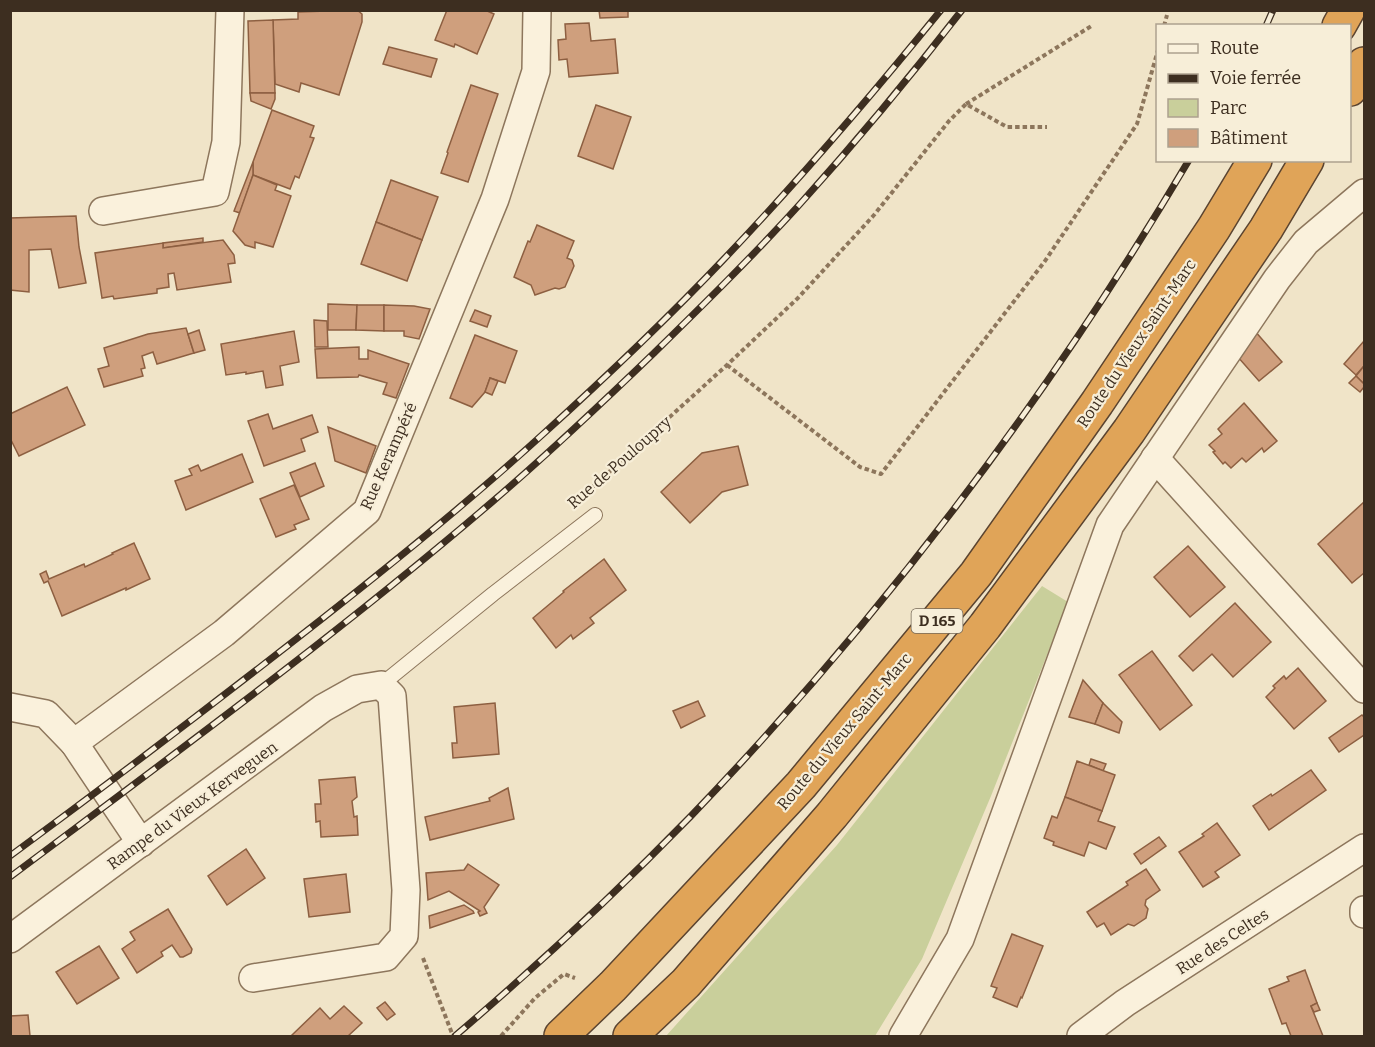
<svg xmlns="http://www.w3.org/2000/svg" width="1375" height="1047" font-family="Bitter,serif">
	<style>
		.green { fill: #c9cf9b }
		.building { fill: #cf9f7d; stroke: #8d5f41; stroke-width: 1.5 }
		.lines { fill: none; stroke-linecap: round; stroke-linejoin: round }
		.lane-casing { stroke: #8d765c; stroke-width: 16 }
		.street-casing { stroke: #8d765c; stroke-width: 30 }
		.highway-casing { stroke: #5b4430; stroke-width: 36 }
		.path { stroke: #8d765c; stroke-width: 4; stroke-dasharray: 4.5 3; stroke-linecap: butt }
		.lane { stroke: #faf1dc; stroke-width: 14 }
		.street { stroke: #faf1dc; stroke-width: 27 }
		.highway { stroke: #e0a458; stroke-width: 33 }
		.rail-casing { stroke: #3d2e20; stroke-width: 7 }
		.rail { stroke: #f7eed8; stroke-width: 4.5; stroke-dasharray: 14; stroke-linecap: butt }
		.labels { text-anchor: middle; stroke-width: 4.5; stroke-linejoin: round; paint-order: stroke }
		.shield { fill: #f7eed8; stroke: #756857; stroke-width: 1.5 }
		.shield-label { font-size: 15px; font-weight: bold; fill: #3d2e20 }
		.street-label { font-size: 16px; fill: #3d2e20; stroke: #f7eed8 }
	</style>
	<rect width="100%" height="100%" fill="#f0e4c8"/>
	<polygon class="green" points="1042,586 1068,602 991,796 922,959 875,1036 666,1036 837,845"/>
	<g class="building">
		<polygon points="357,10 362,14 362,22 339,95 301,83 299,92 275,84 273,20 298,19 298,12"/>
		<polygon points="447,10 485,10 494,14 477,54 455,44 454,47 435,40"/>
		<polygon points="599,10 628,10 628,17 600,18"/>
		<polygon points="273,20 275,93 250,93 248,21"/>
		<polygon points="589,23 591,41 615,39 618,73 569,77 567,59 559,60 558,40 566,39 565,24"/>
		<polygon points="389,47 437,59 431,77 383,64"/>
		<polygon points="471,85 498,94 468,182 441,173 448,153 447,152"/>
		<polygon points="250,93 275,93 275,99 271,109 251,101"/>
		<polygon points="596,105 631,117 613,169 578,156"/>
		<polygon points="272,110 314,126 310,137 314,138 299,178 295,176 290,189 253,175 253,162"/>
		<polygon points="253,162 253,175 240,213 234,211"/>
		<polygon points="253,175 277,185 275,190 291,196 273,247 255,242 255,248 245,245 233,231"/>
		<polygon points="391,180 438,197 422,240 376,222"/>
		<polygon points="76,216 79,247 86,283 59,288 51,249 29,250 29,292 10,290 10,218"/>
		<polygon points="376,222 422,240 407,281 361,264"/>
		<polygon points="537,225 574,241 567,258 572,260 574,266 565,287 559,289 555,288 535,295 531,285 514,277 528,241 530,242"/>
		<polygon points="203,238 203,242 163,248 163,243"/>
		<polygon points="223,240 234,255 235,263 228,264 231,282 177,290 174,273 168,274 169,287 157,289 157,293 114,299 113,296 102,298 95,253 163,243 163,248"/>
		<polygon points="328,304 357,305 356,330 328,330"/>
		<polygon points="357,305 384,305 384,331 356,330"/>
		<polygon points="384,305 414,306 430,309 419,339 404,336 404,331 384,331"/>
		<polygon points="475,310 491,316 487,327 470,321"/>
		<polygon points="314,320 327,321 328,347 315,347"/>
		<polygon points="186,328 194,353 157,364 153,352 142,356 145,368 141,369 143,376 104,387 98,369 109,366 104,348 148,334"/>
		<polygon points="199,330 205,350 194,353 188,334"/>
		<polygon points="1254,330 1282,362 1259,381 1237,356"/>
		<polygon points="294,331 299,362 280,366 283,385 266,388 263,371 246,374 246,372 226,375 221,344"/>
		<polygon points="475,335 517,351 505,383 490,378 485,392 472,407 450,398"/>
		<polygon points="1364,341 1364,366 1356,375 1344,364"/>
		<polygon points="359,347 359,359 368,359 368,350 409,364 396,398 383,394 387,383 359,375 358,377 317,378 315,349"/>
		<polygon points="1364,366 1364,384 1356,376"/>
		<polygon points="1356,376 1364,384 1364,387 1360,392 1349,383"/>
		<polygon points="490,378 498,381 492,395 485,392"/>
		<polygon points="67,387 85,425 19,456 10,438 10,414"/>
		<polygon points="1244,403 1277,441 1264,452 1262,448 1246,462 1242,458 1231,468 1225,462 1223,464 1213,452 1215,451 1209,445 1222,434 1218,429"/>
		<polygon points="268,414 273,429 312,415 318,432 301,439 305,451 264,466 248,421"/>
		<polygon points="328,427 376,446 366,473 335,461"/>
		<polygon points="738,446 748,485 722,492 690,523 661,492 702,453"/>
		<polygon points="242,454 253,482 186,510 175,481 192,475 189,469 198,465 201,471"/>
		<polygon points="315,463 324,486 300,497 290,473"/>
		<polygon points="294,485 309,519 294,525 296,529 276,537 260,499"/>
		<polygon points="1364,502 1364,573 1352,583 1318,544"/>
		<polygon points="134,543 150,579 126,590 126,588 62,616 48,581 44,583 40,574 46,571 49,579 84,564 85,567 113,554 112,553"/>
		<polygon points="1188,546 1225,587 1190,617 1154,577"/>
		<polygon points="604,559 626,590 590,618 594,623 573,639 571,635 556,648 533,618 564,592 563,591"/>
		<polygon points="1235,603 1271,642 1233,677 1212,654 1193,671 1179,656"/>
		<polygon points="1152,651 1192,705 1160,730 1119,675"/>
		<polygon points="1298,668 1326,701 1294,729 1266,697 1275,688 1273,686 1284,676 1286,679"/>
		<polygon points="1083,680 1103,703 1095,724 1069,717"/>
		<polygon points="698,701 705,716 681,728 673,711"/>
		<polygon points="495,703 499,754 453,758 452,743 457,743 454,707"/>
		<polygon points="1103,703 1122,722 1119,733 1095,724"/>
		<polygon points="1362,715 1364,717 1364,735 1339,752 1329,738"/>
		<polygon points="1091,759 1106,764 1103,771 1089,765"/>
		<polygon points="1077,761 1115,775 1102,811 1065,797"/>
		<polygon points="1311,770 1326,790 1269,830 1253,806 1271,794 1272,796"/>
		<polygon points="355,777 357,797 352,801 354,817 357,816 358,835 321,837 320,821 316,822 315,804 321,804 319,780"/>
		<polygon points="508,788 514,819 430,840 425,817 490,801 489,798"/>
		<polygon points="1065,797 1102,811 1098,821 1115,827 1106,849 1089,842 1084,856 1053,845 1054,842 1044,838 1052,816 1057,818"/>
		<polygon points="1217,823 1240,855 1215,872 1219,877 1203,887 1179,852 1204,836 1202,834"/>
		<polygon points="1159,837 1166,846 1141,864 1134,854"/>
		<polygon points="246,849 265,878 227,905 208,876"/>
		<polygon points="468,864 499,885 484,907 487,913 480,916 478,912 480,911 449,891 428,900 426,873 464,870"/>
		<polygon points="1146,869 1160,890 1146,900 1145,905 1148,909 1146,918 1134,926 1128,924 1111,935 1104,923 1097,927 1087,912 1128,885 1126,882"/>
		<polygon points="346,874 350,912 309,917 304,879"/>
		<polygon points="464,905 473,911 474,913 430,928 429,916"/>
		<polygon points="168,909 192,949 191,953 183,957 180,957 172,945 161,952 163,956 137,973 122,949 135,940 130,932"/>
		<polygon points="1012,934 1043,946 1022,998 1021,997 1017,1007 993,997 997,988 991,986"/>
		<polygon points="99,946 119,978 77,1004 56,972"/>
		<polygon points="1305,970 1317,1003 1311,1006 1323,1036 1291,1036 1286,1023 1282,1024 1269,989 1289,981 1287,977"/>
		<polygon points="385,1002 395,1014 387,1020 377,1008"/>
		<polygon points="1317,1003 1320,1010 1314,1012 1311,1006"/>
		<polygon points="344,1006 362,1023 348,1036 291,1036 320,1008 330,1019"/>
		<polygon points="28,1015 30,1036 10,1036 10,1016"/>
	</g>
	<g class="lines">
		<g class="lane-casing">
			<polyline id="lane" points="381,685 493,594 595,515"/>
		</g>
		<g class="street-casing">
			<g id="street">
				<polyline points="103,211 215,192 226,142 230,10"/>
				<polyline points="1155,458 1364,689"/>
				<polyline points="10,707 46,714 74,743 224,633 367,511 495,199 536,71 537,10"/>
				<polyline points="74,743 141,843"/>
				<polyline points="1364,910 1364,914"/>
				<polyline points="10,939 323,708 357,689 381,685 392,696 406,890 404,936 386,957 253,978"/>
				<polyline points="903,1036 960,939 1110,525 1277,279 1306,242 1364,193"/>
				<polyline points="1081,1036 1125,1003 1364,848"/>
			</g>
		</g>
		<g class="highway-casing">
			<g id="highway">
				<polyline points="1339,26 1348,10"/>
				<polyline points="1350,89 1364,64"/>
				<polyline points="561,1036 613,986 801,785 976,574 1097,403 1214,228 1255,160"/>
				<polyline points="630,1036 686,983 832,815 985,626 1129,431 1266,229 1307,160"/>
			</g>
		</g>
		<g class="path">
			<polyline points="1164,26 1167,15"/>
			<polyline points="966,104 1093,25"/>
			<polyline points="727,365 860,467 881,474 1045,261 1137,124 1158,50"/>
			<polyline points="586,493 727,365 798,298 874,215 949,121 966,104 1007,127 1047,127"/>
			<polyline points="423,958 453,1036"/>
			<polyline points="501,1036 535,998 564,974 575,978"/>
		</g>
		<use href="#lane" class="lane"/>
		<use href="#street" class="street"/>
		<use href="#highway" class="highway"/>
		<g class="rail-casing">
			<g id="rail">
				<polyline points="1266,26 1273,10"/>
				<path d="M10 856C116 778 220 699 323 618 398 559 472 499 542 435 605 378 666 320 724 259 800 179 872 95 941 10"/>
				<path d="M10 877C173 755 338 634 492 502 548 454 601 404 654 353 704 304 753 256 800 204 856 142 910 77 962 10"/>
				<path d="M455 1036C537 966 616 893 691 816 881 618 1049 397 1189 160"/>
			</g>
		</g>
		<use href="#rail" class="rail"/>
	</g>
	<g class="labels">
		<rect class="shield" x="911.5" y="609" width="51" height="24" rx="4.5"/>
		<g class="shield-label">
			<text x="937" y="626">D 165</text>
		</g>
		<g class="street-label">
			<text transform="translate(1136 343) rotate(-56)" y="6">Route du Vieux Saint-Marc</text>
			<text transform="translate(388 456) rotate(-66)" y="6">Rue Kerampéré</text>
			<text transform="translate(619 462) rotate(-41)" y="6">Rue de Pouloupry</text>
			<text transform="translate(844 731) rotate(-50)" y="6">Route du Vieux Saint-Marc</text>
			<text transform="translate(192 805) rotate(-36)" y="6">Rampe du Vieux Kerveguen</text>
			<text transform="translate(1222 941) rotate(-33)" y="6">Rue des Celtes</text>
		</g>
	</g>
	<rect width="1375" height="1047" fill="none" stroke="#3d2e20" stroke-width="24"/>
	<rect x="1156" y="24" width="195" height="138" fill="#f7eed8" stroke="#ada18e" stroke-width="1.5"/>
	<rect x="1168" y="44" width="30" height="9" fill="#faf1dc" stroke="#ada18e" stroke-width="1.5"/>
	<text x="1210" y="54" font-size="18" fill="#3d2e20">Route</text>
	<rect x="1168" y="74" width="30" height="9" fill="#3d2e20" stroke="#ada18e" stroke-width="1.5"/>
	<text x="1210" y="84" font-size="18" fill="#3d2e20">Voie ferrée</text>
	<rect x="1168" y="99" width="30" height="18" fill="#c9cf9b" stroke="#ada18e" stroke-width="1.5"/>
	<text x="1210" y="114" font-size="18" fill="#3d2e20">Parc</text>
	<rect x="1168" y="129" width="30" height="18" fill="#cf9f7d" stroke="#ada18e" stroke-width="1.5"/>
	<text x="1210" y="144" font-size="18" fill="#3d2e20">Bâtiment</text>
</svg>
